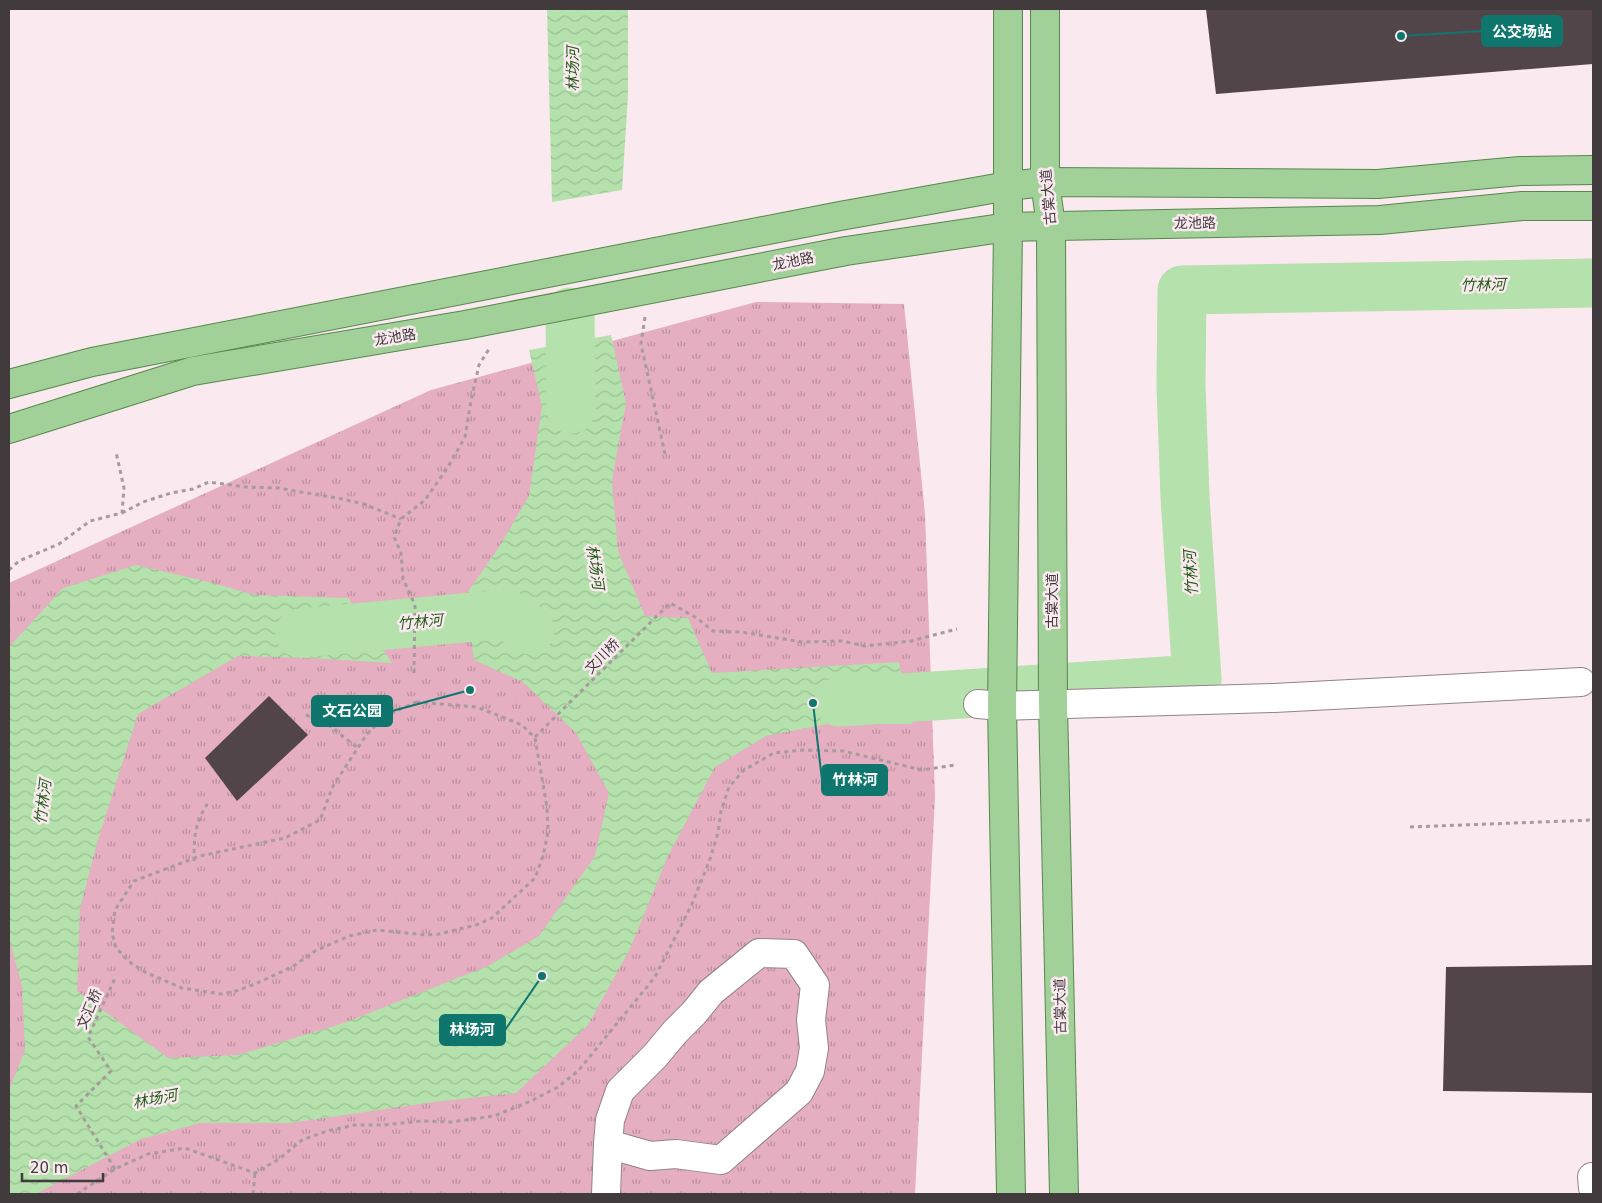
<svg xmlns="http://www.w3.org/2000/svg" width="1602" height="1203" font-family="'DejaVu Sans','Noto Sans SC',sans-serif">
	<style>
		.grass { fill: url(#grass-tufts) }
		.water { fill: url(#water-waves) }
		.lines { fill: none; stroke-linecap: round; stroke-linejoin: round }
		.river { stroke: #b4e1ac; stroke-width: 49 }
		.building { fill: #524549 }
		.minor-casing { stroke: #928488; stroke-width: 30 }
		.major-casing { stroke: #56884d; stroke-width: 30 }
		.path { stroke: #a79b9f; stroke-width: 3; stroke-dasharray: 4 4; stroke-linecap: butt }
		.minor { stroke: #fff; stroke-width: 28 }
		.major { stroke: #a1d099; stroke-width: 28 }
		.labels { text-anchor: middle; stroke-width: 5; stroke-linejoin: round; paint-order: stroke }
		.street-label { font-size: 14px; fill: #413b3d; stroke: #fae9ee }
		.water-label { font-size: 15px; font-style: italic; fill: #235d1a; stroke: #fae9ee }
		.leader { fill: none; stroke: #0f766e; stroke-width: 2 }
		.callout-dot { fill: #0f766e; stroke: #fae9ee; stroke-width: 2 }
		.callout { fill: #0f766e; stroke: #0f766e; stroke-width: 2 }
		.callout-label { font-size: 15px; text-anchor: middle; font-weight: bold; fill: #fff }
	</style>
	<defs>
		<pattern id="grass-tufts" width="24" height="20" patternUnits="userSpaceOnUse" patternTransform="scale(1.25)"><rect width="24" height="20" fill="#e5aec1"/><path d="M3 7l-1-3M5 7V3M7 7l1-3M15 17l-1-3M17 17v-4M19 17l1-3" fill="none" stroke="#bb8f9e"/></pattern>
		<pattern id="water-waves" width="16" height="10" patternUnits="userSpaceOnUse" patternTransform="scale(1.25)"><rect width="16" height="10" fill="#b4e1ac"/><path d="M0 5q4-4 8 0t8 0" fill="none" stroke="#9cc295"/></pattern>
	</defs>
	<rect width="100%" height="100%" fill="#fae9ee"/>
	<polygon class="grass" points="756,302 904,304 925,514 935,797 915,1194 9,1194 9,583 431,390"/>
	<g class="water">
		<polygon points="547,9 628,9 628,95 622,190 552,202"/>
		<polygon points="611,335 626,403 612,481 618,551 645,616 688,618 712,673 899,662 912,724 827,724 766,736 715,767 668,856 629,951 588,1025 516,1093 434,1102 290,1123 200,1123 141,1139 36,1194 9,1194 9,1090 25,1050 22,986 9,938 9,647 63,588 136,565 209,582 255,595 348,598 392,663 308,658 238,656 138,714 97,843 80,909 77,991 168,1058 238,1055 344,1023 488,966 539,936 595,856 609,793 576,733 523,682 474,660 465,596 499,547 529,496 542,406 529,350"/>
	</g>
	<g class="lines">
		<g class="river">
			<polyline points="570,312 571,409"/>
			<polyline points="300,633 506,614 530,630"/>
			<polyline points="839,702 1197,679 1185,497 1181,386 1182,290 1593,283"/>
		</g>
	</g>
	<g class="building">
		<polygon points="1206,9 1593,9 1593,64 1216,94"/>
		<polygon points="269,696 308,735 237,801 205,758"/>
		<polygon points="1593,965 1593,1093 1443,1091 1446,967"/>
	</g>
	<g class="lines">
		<g class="minor-casing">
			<g id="minor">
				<polyline points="978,704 1002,706 1274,698 1581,682"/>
				<polyline points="1592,1177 1593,1188"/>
				<polyline points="606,1194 608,1144 610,1120 620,1091 655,1056 675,1032 694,1013 711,992 759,953 794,954 815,985 811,1020 814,1048 810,1071 799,1092 721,1160 676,1154 650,1156 608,1144"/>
			</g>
		</g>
		<g class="major-casing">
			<g id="major">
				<polyline points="1008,9 1008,227 1002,706 1011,1194"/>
				<polyline points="1045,9 1045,182 1051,226 1053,704 1064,1194"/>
				<polyline points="9,384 92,362 840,216 1008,186 1045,182 1378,184 1520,171 1593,170"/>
				<polyline points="9,429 193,371 465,325 846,251 1008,227 1380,220 1522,206 1593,206"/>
			</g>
		</g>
		<g class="path">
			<polyline points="645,317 641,344 665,454"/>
			<polyline points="122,513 143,502 171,493 193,489 209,482 246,487 278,488 342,499 364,504 401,519"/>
			<polyline points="9,570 19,561 59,544 90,521 122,513 124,488 116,452"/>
			<polyline points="414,673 415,605 403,579 401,553 394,537 401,519 425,500 448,467 465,437 471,401 479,365 489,349"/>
			<polygon points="416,702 477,707 522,725 535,738 547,807 548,832 543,856 535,878 492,918 476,925 439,934 426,935 377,930 349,936 315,951 292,967 255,984 236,991 221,994 182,988 145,972 131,963 116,948 112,933 115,910 134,881 200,856 285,838 320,820 333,786 367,734 386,716"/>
			<polyline points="306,715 327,724 358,748"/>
			<polyline points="535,737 670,603 697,618 713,631 741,632 802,642 842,641 865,646 911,641 957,629"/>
			<polyline points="1410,827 1593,820"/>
			<path d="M194 861C194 835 195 823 209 801"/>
			<polyline points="115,1169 76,1106 111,1071 88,1037 116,976"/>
			<polyline points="77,1194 115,1169 148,1154 185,1148 255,1173 279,1159 302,1140 327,1131 355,1125 384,1125 422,1121 451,1122 494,1116 531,1101 558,1087 578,1071 655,977 691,906 709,862 718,833 721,811 729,787 744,770 774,753 802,750 843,751 922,770 955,765"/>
			<polyline points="253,1194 255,1173"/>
		</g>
		<use href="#minor" class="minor"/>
		<use href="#major" class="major"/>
	</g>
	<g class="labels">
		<g class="street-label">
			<text transform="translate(1048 197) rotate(-95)" y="5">古棠大道</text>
			<text transform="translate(1195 223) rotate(-1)" y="5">龙池路</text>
			<text transform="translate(793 261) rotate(-11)" y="5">龙池路</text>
			<text transform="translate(395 337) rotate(-9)" y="5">龙池路</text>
			<text transform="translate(1052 601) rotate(-90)" y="5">古棠大道</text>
			<text transform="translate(602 656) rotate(-45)" y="5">文川桥</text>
			<text transform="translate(1060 1006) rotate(-91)" y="5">古棠大道</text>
			<text transform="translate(89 1009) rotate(-67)" y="5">文汇桥</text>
		</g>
		<g class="water-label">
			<text transform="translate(573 69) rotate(-90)" y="5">林场河</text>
			<text transform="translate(1483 285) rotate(-1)" y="5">竹林河</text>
			<text transform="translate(595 567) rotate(81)" y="5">林场河</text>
			<text transform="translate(1191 573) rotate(-93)" y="5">竹林河</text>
			<text transform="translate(420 622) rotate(-5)" y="5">竹林河</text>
			<text transform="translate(43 802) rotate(-83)" y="5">竹林河</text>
			<text transform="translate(155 1099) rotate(-11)" y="5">林场河</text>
		</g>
	</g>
	<path class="leader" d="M1401 36L1482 31M470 690L392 711M813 703L822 780M542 976L505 1030"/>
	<g class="callout-dot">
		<circle cx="1401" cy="36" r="5"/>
		<circle cx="470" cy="690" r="5"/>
		<circle cx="813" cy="703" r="5"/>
		<circle cx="542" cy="976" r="5"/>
	</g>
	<g class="callout">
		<rect x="1482" y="16" width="80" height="30" rx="5"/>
		<rect x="312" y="696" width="80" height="30" rx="5"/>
		<rect x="822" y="765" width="65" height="30" rx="5"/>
		<rect x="440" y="1015" width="65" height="30" rx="5"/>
	</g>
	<g class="callout-label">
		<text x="1522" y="37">公交场站</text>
		<text x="352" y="716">文石公园</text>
		<text x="855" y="785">竹林河</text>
		<text x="472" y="1035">林场河</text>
	</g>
	<rect width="1602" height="1203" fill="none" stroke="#413b3d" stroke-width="20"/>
	<path d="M22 1173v8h81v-8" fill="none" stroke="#413b3d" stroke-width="2.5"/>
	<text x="30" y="1173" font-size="15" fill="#413b3d" stroke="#fae9ee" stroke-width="4" paint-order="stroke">20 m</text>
</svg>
